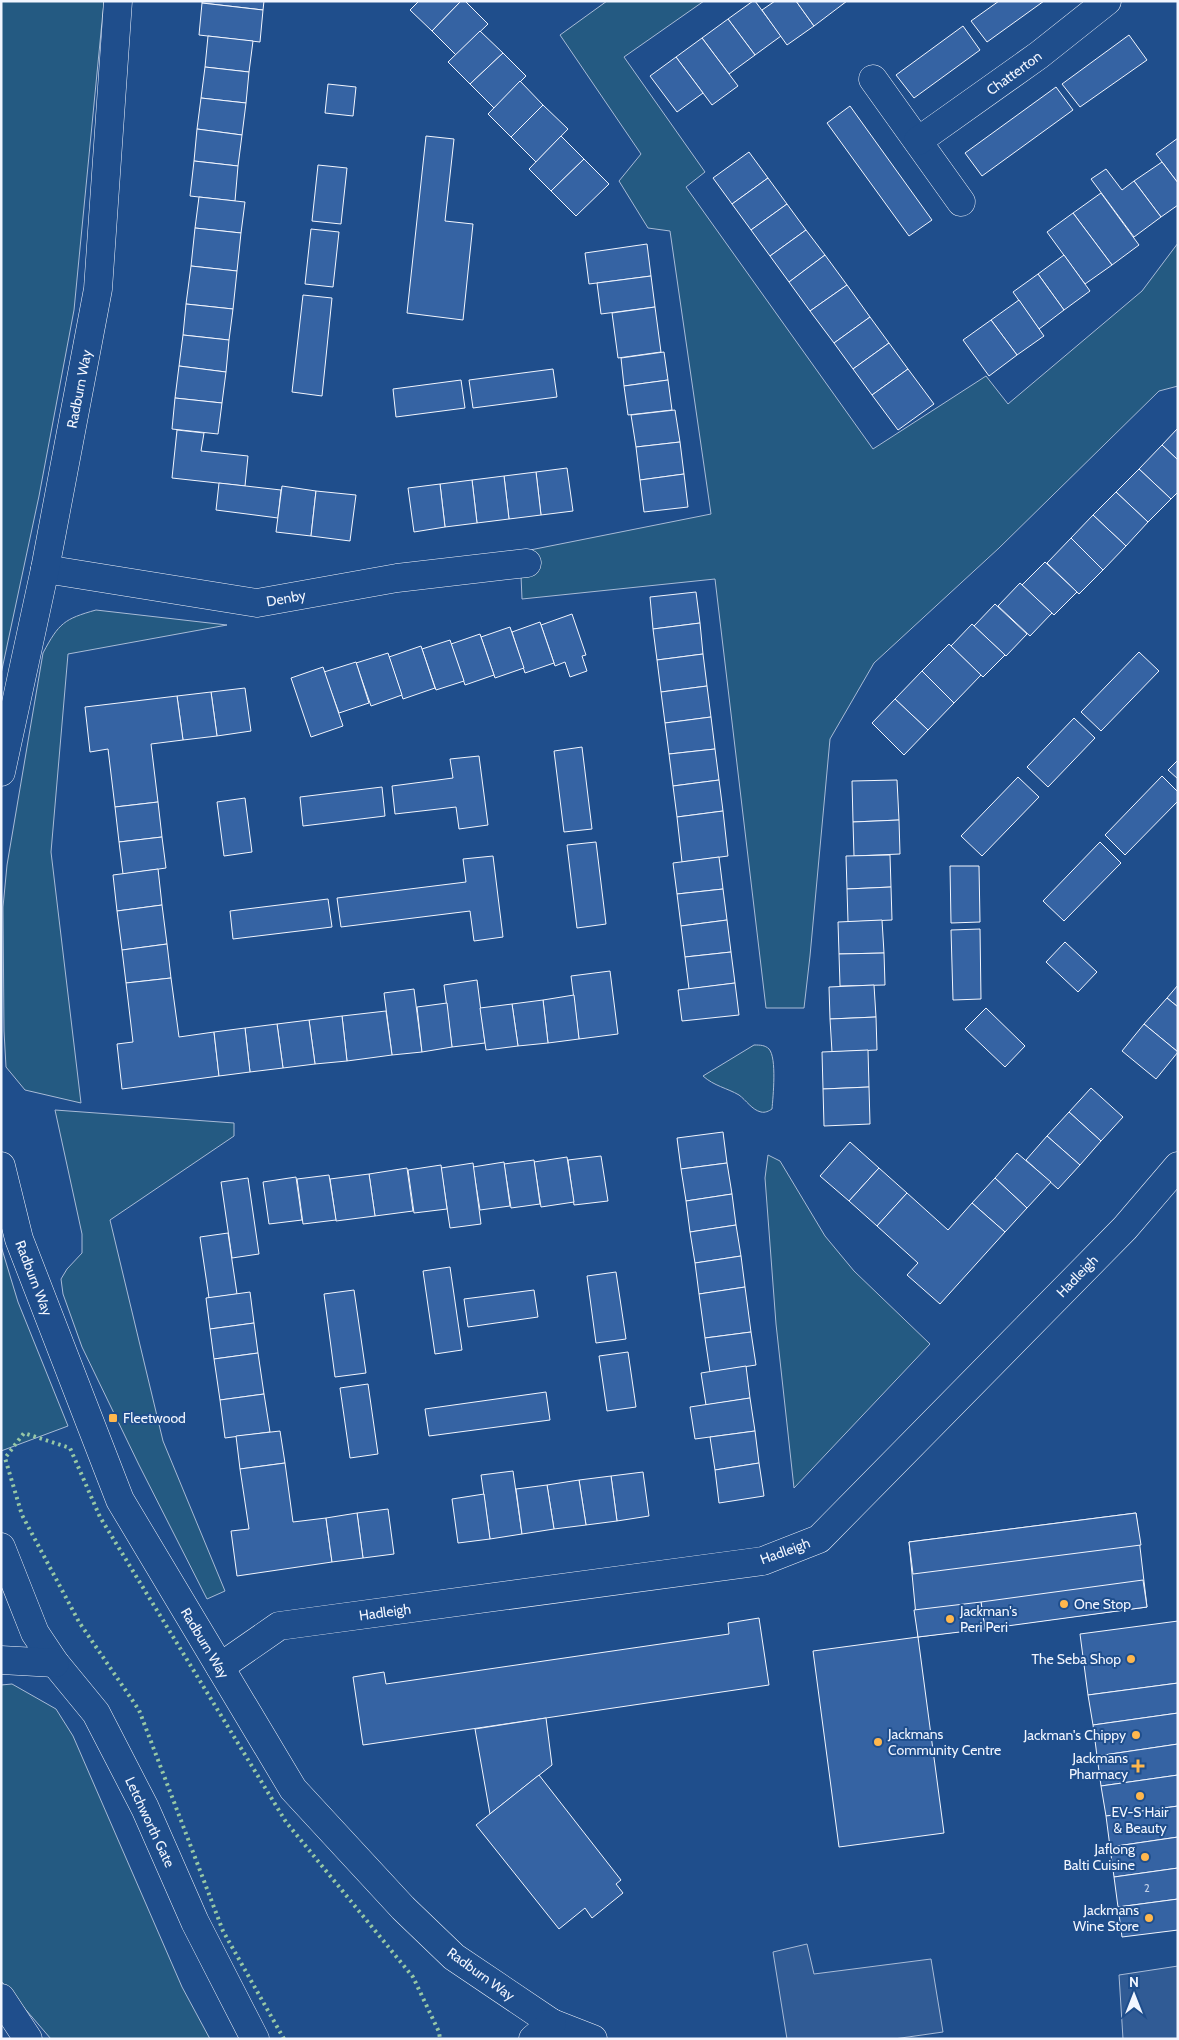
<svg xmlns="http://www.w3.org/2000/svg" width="1179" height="2040" font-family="Cabin,sans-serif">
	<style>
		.green { fill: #245a82; stroke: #a8bbd7 }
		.parking { fill: #305b95; stroke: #a8bbd7 }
		.building { fill: #3563a3; stroke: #f2f6ff }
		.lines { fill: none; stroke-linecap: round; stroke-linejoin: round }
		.street-casing { stroke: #f2f6ff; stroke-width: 29 }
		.primary-casing { stroke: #f2f6ff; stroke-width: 29 }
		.street { stroke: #1f4e8c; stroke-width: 28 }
		.primary { stroke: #1f4e8c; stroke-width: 28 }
		.hedge { stroke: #97c8a6; stroke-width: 4; stroke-dasharray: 2.5 4; stroke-linecap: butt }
		.poi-dot { fill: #ffb74d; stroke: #1f4e8c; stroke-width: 2 }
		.labels { text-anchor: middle; stroke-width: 4; stroke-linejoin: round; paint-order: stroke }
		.number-label { font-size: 11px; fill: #c3d1e8 }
		.street-label { font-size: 14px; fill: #f2f6ff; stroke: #1f4e8c }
		.poi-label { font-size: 14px; fill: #f2f6ff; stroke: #1f4e8c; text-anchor: end }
	</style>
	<rect width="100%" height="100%" fill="#1f4e8c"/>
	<g class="green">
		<polygon points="1,1 104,1 74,310 39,496 1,674"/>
		<polygon points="607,1 704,1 624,57 705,172 686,187 873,449 986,376 1008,404 1142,291 1178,243 1178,386 1159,391 999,548 874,663 830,739 810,956 804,1008 766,1008 715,579 522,599 520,552 711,514 670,231 648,228 619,181 641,154 560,35"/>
		<path d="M96 610 227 625 68 654 51 852 81 1103 25 1090 6 1067 4 1031 3 907 7 865 43 653C59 623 64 619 96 610Z"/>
		<path d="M754 1045C760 1045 765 1045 769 1049 777 1058 773 1097 772 1109 769 1111 765 1113 761 1112 752 1110 746 1100 739 1095 727 1088 714 1086 703 1076Z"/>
		<polygon points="55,1110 234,1123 234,1136 110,1220 163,1441 225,1591 207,1599 139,1465 82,1347 63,1294 61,1279 67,1269 82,1253 82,1234"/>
		<polygon points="768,1155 780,1161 825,1236 854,1271 930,1344 794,1488 776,1324 765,1178"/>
		<polygon points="1,1246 18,1302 68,1426 1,1451"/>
		<polygon points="12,1684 56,1709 73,1736 182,1987 210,2039 51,2039 1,1981 1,1685"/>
	</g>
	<g class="parking">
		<polygon points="807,1944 814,1974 931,1959 943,2032 894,2039 787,2039 773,1952"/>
		<polygon points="1178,1966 1178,2039 1123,2039 1119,1975"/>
	</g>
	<g class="building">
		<polygon points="202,1 264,1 263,10 202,3"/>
		<polygon points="419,1 461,1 432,31 410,10"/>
		<polygon points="461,1 465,1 488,24 456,55 432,31"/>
		<polygon points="753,1 755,1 781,36 755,55 728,19"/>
		<polygon points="775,1 796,1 814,26 787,45 762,10"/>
		<polygon points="796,1 847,1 814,26"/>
		<polygon points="999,1 1044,1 987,42 971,21"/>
		<polygon points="202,3 263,10 260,42 199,35"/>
		<polygon points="728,19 755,55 729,74 702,38"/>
		<polygon points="963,26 980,50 914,98 896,75"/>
		<polygon points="480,31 503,53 470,84 448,62"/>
		<polygon points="1129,35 1147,60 1080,107 1062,84"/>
		<polygon points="208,36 253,41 249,72 205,67"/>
		<polygon points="702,38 738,86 712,105 676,57"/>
		<polygon points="503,53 526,76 494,108 470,84"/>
		<polygon points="676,57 703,93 677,112 650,76"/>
		<polygon points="205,67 249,72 246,103 201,98"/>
		<polygon points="520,81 543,105 511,137 488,114"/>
		<polygon points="328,84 356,87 353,116 325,113"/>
		<polygon points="1056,87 1073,110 982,176 965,153"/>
		<polygon points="201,98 246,103 242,135 197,129"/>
		<polygon points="543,105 568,129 536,162 511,137"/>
		<polygon points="850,106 932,220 909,236 827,123"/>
		<polygon points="197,129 242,135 238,166 194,161"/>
		<polygon points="426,136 454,139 445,221 473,224 463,320 407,313"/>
		<polygon points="561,136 584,159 551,191 529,169"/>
		<polygon points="1178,138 1178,183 1156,154"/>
		<polygon points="749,152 768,178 732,204 713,178"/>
		<polygon points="584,159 609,184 576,216 551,191"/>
		<polygon points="194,161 238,166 235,201 190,196"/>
		<polygon points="1162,162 1178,183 1178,205 1161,217 1134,181"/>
		<polygon points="318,165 347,168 341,224 312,221"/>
		<polygon points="1106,169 1122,190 1134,181 1161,217 1134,237 1091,179"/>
		<polygon points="768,178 787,204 751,230 732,204"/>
		<polygon points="1101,193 1139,245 1112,265 1073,213"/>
		<polygon points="199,197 245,202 241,233 195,228"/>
		<polygon points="787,204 806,230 770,256 751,230"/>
		<polygon points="1073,213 1112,265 1085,284 1047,232"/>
		<polygon points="195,228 241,233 237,271 191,266"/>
		<polygon points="311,229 339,232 333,287 305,284"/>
		<polygon points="806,230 825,255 789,282 770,256"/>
		<polygon points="647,244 651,276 589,284 585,253"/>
		<polygon points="825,255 847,285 810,311 789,282"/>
		<polygon points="1064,255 1090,291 1064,310 1038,274"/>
		<polygon points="191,266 237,271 233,309 186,304"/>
		<polygon points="1038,274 1064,310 1039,329 1013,292"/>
		<polygon points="651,276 655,307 601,314 597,283"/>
		<polygon points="847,285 870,317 834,343 810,311"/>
		<polygon points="303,295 332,298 322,396 292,392"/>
		<polygon points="1019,300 1044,336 1017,355 991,320"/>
		<polygon points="186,304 233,309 229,340 183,335"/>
		<polygon points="655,307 661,352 618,358 612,313"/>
		<polygon points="870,317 889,343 853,369 834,343"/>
		<polygon points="991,320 1017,355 989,376 963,340"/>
		<polygon points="183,335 229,340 226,372 179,366"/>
		<polygon points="889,343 908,369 872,395 853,369"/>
		<polygon points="664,352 668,380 624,386 621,358"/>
		<polygon points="179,366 226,372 222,403 175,398"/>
		<polygon points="553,369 557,397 473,408 469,380"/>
		<polygon points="908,369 934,404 898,430 872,395"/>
		<polygon points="461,380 465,408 396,417 393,389"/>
		<polygon points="668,380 672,410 628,415 624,386"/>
		<polygon points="175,398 222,403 218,434 172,429"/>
		<polygon points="675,410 680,442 636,447 631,415"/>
		<polygon points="1178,428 1178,460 1162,445"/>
		<polygon points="177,430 204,433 201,451 248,456 245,486 172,478"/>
		<polygon points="680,442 684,474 640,480 636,447"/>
		<polygon points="1162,445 1178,460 1178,492 1171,499 1139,469"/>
		<polygon points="567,468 573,511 541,515 536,472"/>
		<polygon points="1139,469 1171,499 1148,522 1116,492"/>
		<polygon points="536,472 541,515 509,519 504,476"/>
		<polygon points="684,474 688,507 644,512 640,480"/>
		<polygon points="504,476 509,519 477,523 472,480"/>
		<polygon points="472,480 477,523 445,527 440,484"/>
		<polygon points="219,483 281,490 278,518 216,510"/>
		<polygon points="440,484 445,527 414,532 408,488"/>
		<polygon points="282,486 316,491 311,536 276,532"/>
		<polygon points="316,491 356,495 350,541 311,536"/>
		<polygon points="1116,492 1148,522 1126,546 1093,515"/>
		<polygon points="1093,515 1126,546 1103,570 1071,538"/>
		<polygon points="1071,538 1103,570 1079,594 1047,563"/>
		<polygon points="1045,562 1077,592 1054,615 1022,585"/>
		<polygon points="1020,583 1052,613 1030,636 998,606"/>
		<polygon points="696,592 700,623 653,629 650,597"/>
		<polygon points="995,604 1027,634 1006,656 974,626"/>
		<polygon points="572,614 586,655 582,656 587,671 570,677 565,662 555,666 541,625"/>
		<polygon points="540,622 554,663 525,673 512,632"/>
		<polygon points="700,623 703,654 657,660 653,629"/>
		<polygon points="972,624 1005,655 983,677 951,646"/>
		<polygon points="510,627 524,668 495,678 481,637"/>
		<polygon points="480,634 494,675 465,685 451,644"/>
		<polygon points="450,640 464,681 436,690 422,649"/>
		<polygon points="949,644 981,675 954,703 922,671"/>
		<polygon points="421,646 435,688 403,699 389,657"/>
		<polygon points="1139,652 1159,671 1101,731 1081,712"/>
		<polygon points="388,653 402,695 371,706 356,663"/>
		<polygon points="703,654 707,686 661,692 657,660"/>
		<polygon points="356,662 369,703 339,713 324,672"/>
		<polygon points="323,667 343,726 311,737 291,678"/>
		<polygon points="922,671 954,703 928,730 895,699"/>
		<polygon points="707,686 711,717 665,723 661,692"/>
		<polygon points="245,688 251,731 217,736 211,692"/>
		<polygon points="211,692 217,736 183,740 177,696"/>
		<polygon points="177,696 183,740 151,744 158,802 115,807 108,749 90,752 85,707"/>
		<polygon points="895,699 928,730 904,755 872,723"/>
		<polygon points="711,717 715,749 669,754 665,723"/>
		<polygon points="1074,718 1095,738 1048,787 1027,767"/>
		<polygon points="582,747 592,829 564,832 554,751"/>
		<polygon points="715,749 719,780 673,786 669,754"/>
		<polygon points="479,756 488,825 459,829 456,807 395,814 392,786 453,778 450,759"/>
		<polygon points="1178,760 1178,779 1168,770"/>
		<polygon points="1162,776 1178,792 1178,801 1125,855 1105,835"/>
		<polygon points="1018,777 1039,797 982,856 961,836"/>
		<polygon points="719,780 723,811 677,817 673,786"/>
		<polygon points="897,780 899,820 853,822 852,781"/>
		<polygon points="382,787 385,816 303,826 300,797"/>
		<polygon points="245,798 252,852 224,856 217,802"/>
		<polygon points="158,802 162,837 119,842 115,807"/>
		<polygon points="723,811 728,856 682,862 677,817"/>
		<polygon points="899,820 900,854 854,856 853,822"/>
		<polygon points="162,837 166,868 123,874 119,842"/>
		<polygon points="596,842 606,924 577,928 567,845"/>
		<polygon points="1100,842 1121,863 1064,921 1043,901"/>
		<polygon points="890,855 891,887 847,889 846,856"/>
		<polygon points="493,856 503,937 474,941 470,911 341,927 337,898 466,882 463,859"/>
		<polygon points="719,857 723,889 677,894 673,863"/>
		<polygon points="950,866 979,866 980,922 951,923"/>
		<polygon points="158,869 162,905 117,911 113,875"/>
		<polygon points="891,887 892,920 848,922 847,889"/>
		<polygon points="723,889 727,920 681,926 677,894"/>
		<polygon points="328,899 332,927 233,939 230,911"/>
		<polygon points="162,905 167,944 122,950 117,911"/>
		<polygon points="727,920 731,952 685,957 681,926"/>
		<polygon points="882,920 884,953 839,954 838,922"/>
		<polygon points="980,929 981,999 953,1000 951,930"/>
		<polygon points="1065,942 1097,972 1078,992 1046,962"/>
		<polygon points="167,944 171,978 126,983 122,950"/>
		<polygon points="731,952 735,983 689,989 685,957"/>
		<polygon points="884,953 885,985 840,986 839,954"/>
		<polygon points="610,971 618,1034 579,1039 571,976"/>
		<polygon points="171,978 179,1037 214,1032 219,1076 122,1089 117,1044 133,1042 126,983"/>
		<polygon points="477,980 485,1043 452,1047 444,985"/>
		<polygon points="735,983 739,1015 682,1021 678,990"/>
		<polygon points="874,985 876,1017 830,1019 829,987"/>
		<polygon points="1178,985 1178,1007 1167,998"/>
		<polygon points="414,989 422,1052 392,1055 384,993"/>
		<polygon points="574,995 579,1039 548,1043 543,1000"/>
		<polygon points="1167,998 1178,1007 1178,1052 1144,1024"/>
		<polygon points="543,1000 548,1043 518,1046 512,1004"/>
		<polygon points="447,1003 452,1047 422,1052 417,1007"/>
		<polygon points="512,1004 518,1046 486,1050 480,1008"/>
		<polygon points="986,1008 1025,1046 1005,1067 965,1029"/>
		<polygon points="386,1011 392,1055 347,1061 342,1016"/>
		<polygon points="342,1016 347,1061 315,1064 309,1020"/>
		<polygon points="876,1017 877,1050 832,1052 830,1019"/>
		<polygon points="309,1020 315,1064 283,1068 277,1024"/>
		<polygon points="277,1024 283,1068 250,1072 245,1028"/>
		<polygon points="1144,1024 1178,1052 1156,1079 1122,1051"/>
		<polygon points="245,1028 250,1072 219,1076 214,1032"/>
		<polygon points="868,1050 869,1087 823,1089 822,1052"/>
		<polygon points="869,1087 870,1124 824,1126 823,1089"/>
		<polygon points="1091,1088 1123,1117 1101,1141 1069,1112"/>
		<polygon points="1069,1112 1101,1141 1080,1165 1047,1136"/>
		<polygon points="723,1132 727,1163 681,1169 677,1138"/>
		<polygon points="1047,1136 1080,1165 1058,1189 1026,1160"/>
		<polygon points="850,1142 879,1168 849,1201 820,1176"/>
		<polygon points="1017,1153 1051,1182 1027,1208 995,1178"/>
		<polygon points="601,1156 608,1201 574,1205 568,1160"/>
		<polygon points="567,1157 574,1202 541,1207 534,1162"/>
		<polygon points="534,1160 540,1204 511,1208 504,1164"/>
		<polygon points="504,1162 510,1206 480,1210 473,1167"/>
		<polygon points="473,1163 481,1224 450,1228 441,1168"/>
		<polygon points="727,1163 732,1194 686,1201 681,1169"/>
		<polygon points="441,1165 447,1209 414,1213 408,1170"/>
		<polygon points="407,1168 413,1211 375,1216 369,1174"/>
		<polygon points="879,1168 907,1193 877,1226 849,1201"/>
		<polygon points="369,1174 375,1216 336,1221 330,1179"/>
		<polygon points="329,1175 336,1220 303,1224 297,1179"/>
		<polygon points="296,1177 302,1220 269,1224 263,1182"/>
		<polygon points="248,1178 259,1254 232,1258 221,1182"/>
		<polygon points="995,1178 1027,1208 1005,1232 972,1203"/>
		<polygon points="907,1193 948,1230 972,1203 1005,1232 940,1304 907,1275 918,1263 877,1226"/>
		<polygon points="732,1194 736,1225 690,1232 686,1201"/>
		<polygon points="736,1225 741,1256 695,1263 690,1232"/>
		<polygon points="228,1233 237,1294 209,1298 200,1237"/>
		<polygon points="741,1256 745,1287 699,1294 695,1263"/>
		<polygon points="450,1267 462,1350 435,1354 423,1271"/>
		<polygon points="616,1272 626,1339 596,1343 587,1276"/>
		<polygon points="745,1287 751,1332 705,1338 699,1294"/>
		<polygon points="354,1290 366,1373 335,1377 324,1294"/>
		<polygon points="534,1290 538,1317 468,1327 464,1299"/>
		<polygon points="250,1292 254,1323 210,1329 206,1298"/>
		<polygon points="254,1323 258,1353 214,1359 210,1329"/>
		<polygon points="751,1332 756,1365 710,1372 705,1338"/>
		<polygon points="628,1352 636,1407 607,1411 599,1356"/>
		<polygon points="258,1353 264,1394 220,1400 214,1359"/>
		<polygon points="746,1366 750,1398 706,1405 701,1373"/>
		<polygon points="368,1384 378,1454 350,1458 340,1388"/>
		<polygon points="546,1392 550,1420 429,1436 425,1409"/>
		<polygon points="264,1394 270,1432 225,1438 220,1400"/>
		<polygon points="750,1398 755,1431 695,1439 690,1407"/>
		<polygon points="280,1431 285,1463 240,1469 236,1436"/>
		<polygon points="755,1431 759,1463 715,1470 710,1437"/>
		<polygon points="285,1463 293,1522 326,1518 332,1562 237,1576 231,1531 249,1529 240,1469"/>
		<polygon points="759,1463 764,1496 719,1503 715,1470"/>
		<polygon points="513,1471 522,1534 490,1539 481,1475"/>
		<polygon points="643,1472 649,1516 617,1521 611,1476"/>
		<polygon points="611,1476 617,1521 586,1525 579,1480"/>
		<polygon points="579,1480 586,1525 554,1529 547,1485"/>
		<polygon points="547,1485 554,1529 522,1534 516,1489"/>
		<polygon points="484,1494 490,1539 458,1543 452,1499"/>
		<polygon points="388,1509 394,1554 363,1558 357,1513"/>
		<polygon points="357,1513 363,1558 332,1562 326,1518"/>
		<polygon points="1136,1513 1147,1607 918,1637 909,1542"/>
		<polygon points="1136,1513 1141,1545 913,1574 909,1542"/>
		<polygon points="1143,1580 1147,1607 985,1629 981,1602"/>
		<polygon points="981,1602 985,1629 918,1637 914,1610"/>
		<polygon points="759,1618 769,1685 363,1745 353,1677 384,1672 386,1684 729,1634 728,1623"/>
		<polygon points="1178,1621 1178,1683 1088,1695 1080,1634"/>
		<polygon points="918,1637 944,1833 839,1847 813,1651"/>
		<polygon points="1178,1683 1178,1713 1093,1725 1088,1695"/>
		<polygon points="1178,1713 1178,1744 1097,1756 1093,1725"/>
		<polygon points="546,1718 552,1765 490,1814 475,1729"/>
		<polygon points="1178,1744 1178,1775 1101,1786 1097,1756"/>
		<polygon points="539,1775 621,1880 616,1884 623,1893 592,1918 585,1908 559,1929 476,1825"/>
		<polygon points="1178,1775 1178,1806 1106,1816 1101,1786"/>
		<polygon points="1178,1806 1178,1837 1110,1847 1106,1816"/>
		<polygon points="1178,1837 1178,1868 1114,1877 1110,1847"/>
		<polygon points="1178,1868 1178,1899 1118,1907 1114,1877"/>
		<polygon points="1178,1899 1178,1930 1122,1937 1118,1907"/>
	</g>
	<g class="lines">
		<g class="street-casing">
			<g id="street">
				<polyline points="873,79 961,202"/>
				<polyline points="918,141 1039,55 1107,1"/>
				<polyline points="45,569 257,603 397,578 527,563"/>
				<polyline points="1,772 45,569 98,289 118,1"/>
				<polyline points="1,1166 19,1239 120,1500 293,1789 403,1908 454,1957 552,2023 593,2039"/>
				<polyline points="220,1667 279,1626 763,1561 819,1539 1125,1228 1178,1166"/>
				<polyline points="533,2039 552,2023"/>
			</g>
		</g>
		<g class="primary-casing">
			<g id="primary">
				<polyline points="1,1547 35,1633 55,1663 96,1713 145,1808 195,1922 255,2039"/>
				<polyline points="1,1660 55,1663"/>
				<polyline points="1,1998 28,2039"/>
			</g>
		</g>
		<use href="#street" class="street"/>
		<use href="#primary" class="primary"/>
		<polyline class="hedge" points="284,2039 223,1931 139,1710 79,1622 22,1515 5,1458 24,1433 70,1448 100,1517 286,1822 413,1977 439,2032 440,2039"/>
	</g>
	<g class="poi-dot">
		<rect x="108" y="1413" width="10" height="10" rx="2.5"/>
		<circle cx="1064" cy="1604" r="5"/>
		<circle cx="950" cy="1619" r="5"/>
		<circle cx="1131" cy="1659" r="5"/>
		<circle cx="1136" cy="1735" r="5"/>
		<circle cx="878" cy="1742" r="5"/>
		<path d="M1135.5 1758.5h5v5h5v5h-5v5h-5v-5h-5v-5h5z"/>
		<circle cx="1140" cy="1796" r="5"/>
		<circle cx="1145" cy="1857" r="5"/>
		<circle cx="1149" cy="1918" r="5"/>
	</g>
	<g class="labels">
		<g class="number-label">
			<text x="1147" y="1892">2</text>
		</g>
		<g class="street-label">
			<text transform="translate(1014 73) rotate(-36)" y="5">Chatterton</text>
			<text transform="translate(79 389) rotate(-79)" y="5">Radburn Way</text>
			<text transform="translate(286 598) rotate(-10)" y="5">Denby</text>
			<text transform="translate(1077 1276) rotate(-46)" y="5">Hadleigh</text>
			<text transform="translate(34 1278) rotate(69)" y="5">Radburn Way</text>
			<text transform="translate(785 1551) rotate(-20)" y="5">Hadleigh</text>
			<text transform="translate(385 1612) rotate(-8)" y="5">Hadleigh</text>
			<text transform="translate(205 1643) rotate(59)" y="5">Radburn Way</text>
			<text transform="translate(150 1822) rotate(65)" y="5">Letchworth Gate</text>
			<text transform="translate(481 1974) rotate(36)" y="5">Radburn Way</text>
		</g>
		<g class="poi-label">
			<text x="123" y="1423" text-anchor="start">Fleetwood</text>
			<text x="1074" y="1609" text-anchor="start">One Stop</text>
			<text x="960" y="1616" text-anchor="start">Jackman's<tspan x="960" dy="16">Peri Peri</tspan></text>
			<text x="1121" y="1664">The Seba Shop</text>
			<text x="888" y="1739" text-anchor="start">Jackmans<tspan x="888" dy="16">Community Centre</tspan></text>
			<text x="1126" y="1740">Jackman's Chippy</text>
			<text x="1128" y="1763">Jackmans<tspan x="1128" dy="16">Pharmacy</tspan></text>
			<text x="1140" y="1817" text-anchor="middle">EV-S Hair<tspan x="1140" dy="16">&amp; Beauty</tspan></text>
			<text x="1135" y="1854">Jaflong<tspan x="1135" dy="16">Balti Cuisine</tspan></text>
			<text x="1139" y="1915">Jackmans<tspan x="1139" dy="16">Wine Store</tspan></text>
		</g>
	</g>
	<rect width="1179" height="2040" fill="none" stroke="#f2f6ff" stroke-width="5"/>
	<g transform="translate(1134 1995)" stroke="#1f4e8c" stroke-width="4" paint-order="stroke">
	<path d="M0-4L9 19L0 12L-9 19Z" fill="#f2f6ff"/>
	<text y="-8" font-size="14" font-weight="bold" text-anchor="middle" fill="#f2f6ff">N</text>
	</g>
</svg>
